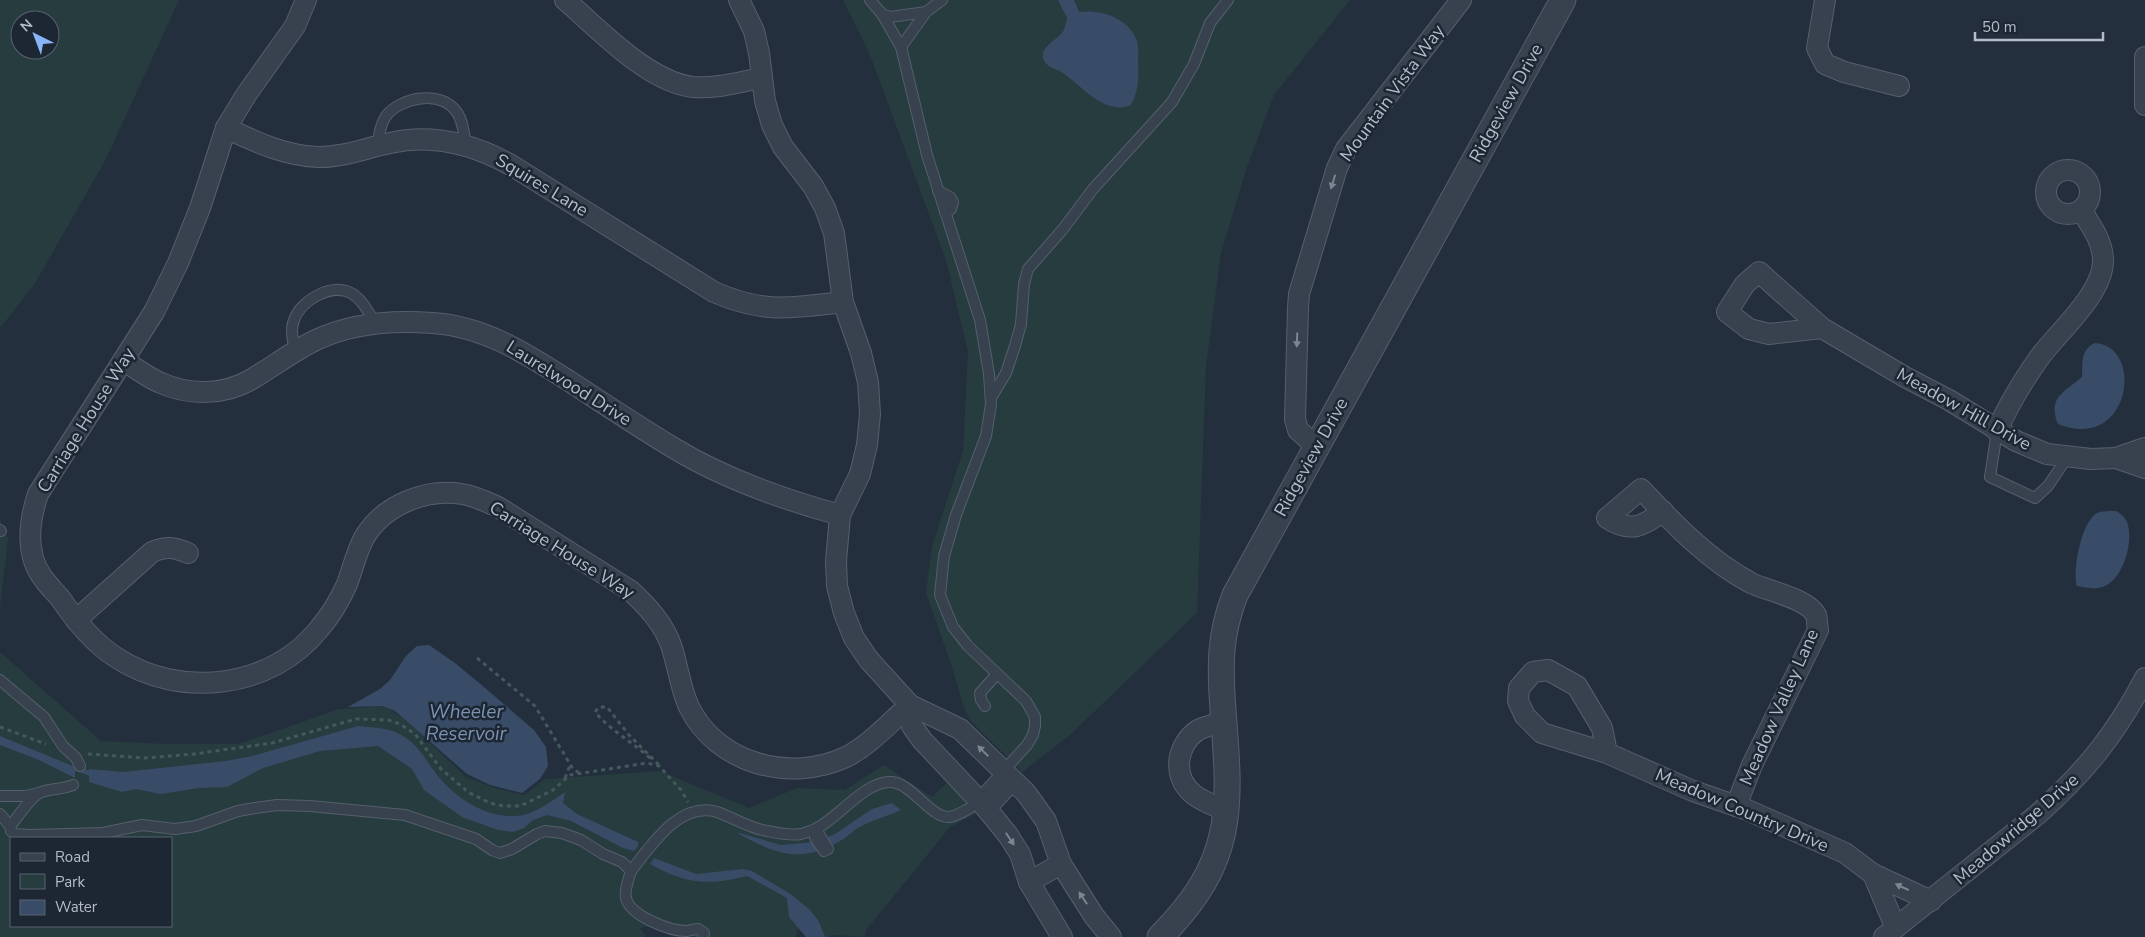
<svg xmlns="http://www.w3.org/2000/svg" width="2145" height="937" font-family="'Nunito Sans',sans-serif">
	<style>
		.green { fill: #263c3f; fill-rule: evenodd }
		.water { fill: #394c67 }
		.lines { fill: none; stroke-linecap: round; stroke-linejoin: round }
		.stream { stroke: #394c67; stroke-width: 5 }
		.service-casing { stroke: #565f6c; stroke-width: 12 }
		.minor-casing { stroke: #565f6c; stroke-width: 22 }
		.tertiary-casing { stroke: #565f6c; stroke-width: 27 }
		.path { stroke: #44595c; stroke-width: 3; stroke-dasharray: 4 4; stroke-linecap: butt }
		.service { stroke: #38414e; stroke-width: 10 }
		.minor { stroke: #38414e; stroke-width: 20 }
		.tertiary { stroke: #38414e; stroke-width: 25 }
		.oneway { fill: #7c8592 }
		.labels { text-anchor: middle; stroke-width: 5; stroke-linejoin: round; paint-order: stroke }
		.street-label { font-size: 18px; fill: #b4bcc9; stroke: #1d2633 }
		.water-label { font-size: 19px; font-style: italic; fill: #7c92b1; stroke: #1d2633 }
	</style>
	<rect width="100%" height="100%" fill="#242f3e"/>
	<g class="green">
		<path d="M0 0H179L106 159 34 285 0 328ZM20 20H50V50H20Z"/>
		<polygon points="843,0 1350,0 1274,95 1247,167 1221,253 1206,366 1197,613 1070,735 1022,772 971,721 963,705 951,664 926,593 932,546 963,451 968,352 946,260 870,55"/>
		<polygon points="0,520 8,538 0,608"/>
		<path d="M0 652 101 741 165 744H239L339 709 385 706 407 721 466 777 498 789 524 795 545 779 660 771 749 808 797 788 845 790 884 765 932 797 949 781 979 812 950 827 866 930 865 937 832 935 829 937H806L799 929 797 930 796 937H694L661 924 640 928 646 936 643 937H0ZM11 838H171V926H11Z"/>
	</g>
	<g class="water">
		<path d="M1058 0H1074L1079 12C1101 9 1129 18 1137 41 1139 48 1138 57 1138 64 1139 79 1138 92 1131 105 1105 116 1082 86 1063 73 1056 68 1045 68 1043 57 1042 46 1056 40 1062 33 1065 29 1066 23 1067 18Z"/>
		<path d="M2095 343C2145 346 2131 453 2058 424 2047 397 2065 392 2082 377 2083 362 2080 350 2095 343Z"/>
		<path d="M2116 511C2121 514 2125 517 2127 522 2134 541 2124 577 2105 586 2096 590 2087 588 2077 586 2072 572 2081 522 2097 513 2102 511 2111 511 2116 511Z"/>
		<polygon points="429,645 455,663 484,687 534,730 546,747 548,766 540,779 522,793 490,785 467,774 395,711 383,706 348,707 380,689 390,680 406,656 417,646"/>
		<path d="M358 726C376 728 391 727 406 738 420 747 428 764 438 776 456 798 484 817 514 816 533 816 550 802 565 792L563 803 577 814 638 842V846L634 851 623 848 571 821 547 815 533 820 524 828 513 832 498 830 462 817 424 790 412 769 378 746 320 751 263 768 227 787 199 788 161 794 136 789 122 792 89 782V769L123 772 226 761 252 756Z"/>
		<polygon points="0,736 75,767 75,778 39,760 0,745"/>
		<path d="M892 803 901 810C889 816 874 819 862 826 854 829 848 837 840 841 800 865 772 853 736 832L781 845 815 842 835 834 872 809Z"/>
		<path d="M654 858 696 874 743 869 752 871 792 895 810 910 818 920 825 937H806L789 917 787 898 747 876C708 886 685 884 650 864Z"/>
	</g>
	<g class="lines">
		<polyline class="stream" points="77,769 95,775"/>
		<g class="service-casing">
			<g id="service">
				<polyline points="882,14 890,17 926,12"/>
				<polyline points="901,47 926,12 942,0"/>
				<path d="M378 146C379 135 380 125 386 116 401 97 440 90 456 111 463 120 464 134 466 145"/>
				<polyline points="938,191 950,197 953,202 951,209 945,212"/>
				<path d="M295 350C293 341 290 330 294 320 301 300 331 283 351 293 362 299 369 313 375 323"/>
				<polyline points="991,398 1006,373 1015,346 1021,324 1024,284 1028,269 1063,229 1093,189 1172,102 1194,64 1210,23 1228,0"/>
				<polyline points="1997,431 1990,477 2035,498 2048,486 2068,456"/>
				<polyline points="0,530 1,531"/>
				<polyline points="0,680 44,717 63,746 76,758 80,766"/>
				<polyline points="985,706 981,700 980,693 997,674"/>
				<path d="M73 785C62 790 49 788 39 793 27 801 19 816 10 826L11 831 15 834 29 835 103 833 142 825 175 829 196 826 238 811 255 808 277 805 310 806 405 815 476 839 492 850 500 853 512 849 537 834 545 831 562 833 581 840 603 854 622 862 631 871C629 878 624 890 626 898 630 916 670 931 686 931 690 931 694 929 698 929L704 933 703 937"/>
				<polyline points="0,796 25,796 39,793"/>
				<polyline points="0,814 10,826"/>
				<polygon points="816,829 828,849 824,851 815,838"/>
				<path d="M631 871C651 846 679 801 717 812 734 818 749 828 767 831 777 833 790 836 801 834 805 833 811 831 815 829 838 819 865 780 892 782 912 784 931 818 949 817 957 816 964 811 970 808L1027 745 1033 735 1035 726V717L1026 701 968 646 953 627 940 595 944 556 956 515 986 436 991 404 989 374 980 320 927 155 901 47 882 14 870 0"/>
			</g>
		</g>
		<g class="minor-casing">
			<g id="minor">
				<path d="M306 0 295 26 246 95 226 128 200 208 178 263 154 312 38 494C29 521 25 554 43 578 48 585 54 591 60 598 76 621 93 643 117 658 180 699 271 689 319 629 331 615 340 600 347 584 353 568 356 553 364 538 383 505 426 488 462 494 475 496 487 502 498 507L631 591C648 607 663 623 671 645 678 666 680 687 689 707 717 764 790 783 846 757 870 745 890 722 910 705L869 660 854 638 844 613 837 586 836 561 840 515 860 474 867 445 870 414 868 382 861 353 843 302 834 233 825 208 813 186 783 147 772 125 765 101 759 53 754 31 739 0"/>
				<path d="M565 0C599 29 648 82 693 87 716 89 739 82 761 78"/>
				<polyline points="1825,0 1817,48 1825,64 1844,72 1899,86"/>
				<polyline points="2145,57 2145,105"/>
				<path d="M226 128C256 142 285 156 319 157 344 157 366 148 390 143 433 133 473 144 511 165L714 292C765 314 790 308 843 302"/>
				<circle cx="2068" cy="192" r="22"/>
				<polyline points="1822,328 1769,334 1749,329 1727,312 1745,284 1759,272 1822,328 1905,377 1949,400 2016,441 2047,454 2091,459 2116,458 2145,448"/>
				<path d="M124 361C136 368 148 378 161 383 190 396 225 395 252 379 274 366 293 351 316 340 352 323 393 320 432 323 484 326 527 354 569 381 603 403 637 426 672 447 721 477 785 500 840 515"/>
				<path d="M1997 431C2008 405 2023 381 2039 358 2058 332 2103 294 2103 261 2103 241 2091 226 2081 210"/>
				<polyline points="1317,447 1298,430 1295,419 1298,308 1299,294 1337,168 1346,149 1461,0"/>
				<polyline points="2116,458 2145,468"/>
				<path d="M1663 511C1643 527 1630 533 1607 518L1641 489C1674 524 1708 560 1751 583 1767 591 1807 598 1816 615 1817 618 1817 625 1818 630L1752 765 1736 806"/>
				<path d="M76 620 152 552C166 546 174 547 188 553"/>
				<path d="M1224 722C1216 724 1205 726 1198 730 1177 744 1171 776 1193 794 1203 802 1216 806 1228 812"/>
				<polyline points="1607,753 1602,728 1577,686 1548,670 1533,672 1519,688 1518,701 1525,716 1542,733 1607,753 1693,791 1745,809 1845,853 1873,874 1931,901"/>
				<polyline points="986,808 1012,780"/>
				<polyline points="1873,874 1895,926"/>
				<polyline points="1029,882 1061,864"/>
				<polyline points="1062,937 1029,882 1020,854 1008,835 986,808 922,740 912,726 910,705 960,729 1026,793 1046,821 1061,864 1094,916 1111,937"/>
				<path d="M1884 937 2038 814C2085 772 2116 734 2145 678"/>
			</g>
		</g>
		<g class="tertiary-casing">
			<path id="tertiary" d="M1160 937C1235 862 1231 810 1223 710 1220 667 1219 636 1235 595L1563 0"/>
		</g>
		<g class="path">
			<polyline points="477,658 535,706 573,769 581,774"/>
			<polyline points="0,727 46,744"/>
			<polyline points="88,754 145,758 194,754 272,743 356,719 388,720 400,724 415,734 441,769 468,792 490,803 503,806 520,806 543,795 553,790 570,775 647,763 659,766 681,790 688,802"/>
			<path d="M650 758C632 742 610 730 595 712L599 707H607L629 735 659 765"/>
			<polyline points="565,778 570,765"/>
		</g>
		<use href="#service" class="service"/>
		<use href="#minor" class="minor"/>
		<use href="#tertiary" class="tertiary"/>
	</g>
	<defs><path id="oneway-solid" d="M-6-.8H1V-3.2L6.5 0L1 3.2V.8H-6Z" transform="scale(1.25)"/></defs>
	<g class="oneway">
		<use href="#oneway-solid" transform="translate(1333 182) rotate(107)"/>
		<use href="#oneway-solid" transform="translate(1297 340) rotate(92)"/>
		<use href="#oneway-solid" transform="translate(983 751) rotate(-135)"/>
		<use href="#oneway-solid" transform="translate(1010 839) rotate(56)"/>
		<use href="#oneway-solid" transform="translate(1902 887) rotate(-155)"/>
		<use href="#oneway-solid" transform="translate(1083 898) rotate(-123)"/>
	</g>
	<g class="labels">
		<g class="street-label">
			<text transform="translate(1392 93) rotate(-54)" y="6">Mountain Vista Way</text>
			<text transform="translate(1506 103) rotate(-61)" y="6">Ridgeview Drive</text>
			<text transform="translate(542 185) rotate(31)" y="6">Squires Lane</text>
			<text transform="translate(569 383) rotate(32)" y="6">Laurelwood Drive</text>
			<text transform="translate(1964 409) rotate(29)" y="6">Meadow Hill Drive</text>
			<text transform="translate(86 420) rotate(-58)" y="6">Carriage House Way</text>
			<text transform="translate(1311 457) rotate(-61)" y="6">Ridgeview Drive</text>
			<text transform="translate(562 550) rotate(32)" y="6">Carriage House Way</text>
			<text transform="translate(1779 707) rotate(-66)" y="6">Meadow Valley Lane</text>
			<text transform="translate(1742 810) rotate(23)" y="6">Meadow Country Drive</text>
			<text transform="translate(2016 829) rotate(-41)" y="6">Meadowridge Drive</text>
		</g>
		<g class="water-label">
			<text x="466" y="718">Wheeler<tspan x="466" dy="22">Reservoir</tspan></text>
		</g>
	</g>
	<rect x="10" y="837" width="162" height="90" fill="#1d2633" stroke="#59626f"/>
	<rect x="20" y="853" width="25" height="8" fill="#38414e" stroke="#59626f"/>
	<text x="55" y="862" font-size="15" fill="#b4bcc9">Road</text>
	<rect x="20" y="874" width="25" height="15" fill="#263c3f" stroke="#59626f"/>
	<text x="55" y="887" font-size="15" fill="#b4bcc9">Park</text>
	<rect x="20" y="900" width="25" height="15" fill="#394c67" stroke="#59626f"/>
	<text x="55" y="912" font-size="15" fill="#b4bcc9">Water</text>
	<g transform="translate(35 35) rotate(318)"><circle r="24" fill="#1d2633" stroke="#59626f"/>
	<path d="M0-4L9 19L0 12L-9 19Z" fill="#8ab4f8"/>
	<text y="-8" font-size="14" font-weight="bold" text-anchor="middle" fill="#b4bcc9">N</text>
	</g>
	<path d="M1975 32v8h128v-8" fill="none" stroke="#b4bcc9" stroke-width="2.5"/>
	<text x="1982" y="32" font-size="15" fill="#b4bcc9" stroke="#1d2633" stroke-width="4" paint-order="stroke">50 m</text>
</svg>
